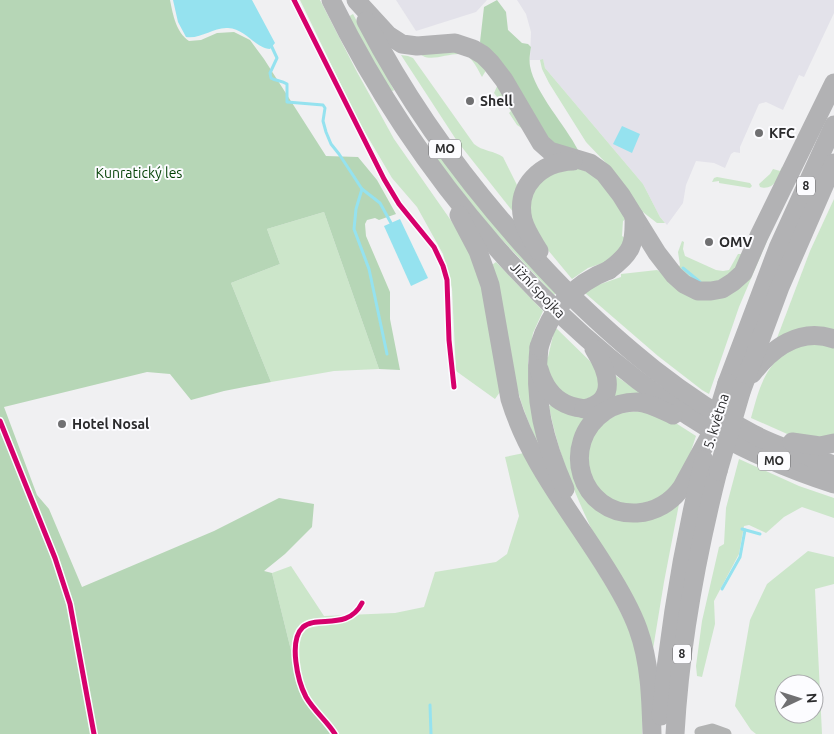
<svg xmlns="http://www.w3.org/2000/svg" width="834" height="734" font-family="Ubuntu,sans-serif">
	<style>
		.built { fill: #e3e2ea }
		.green { fill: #cce6ca; fill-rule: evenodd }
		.forest { fill: #b6d6b6 }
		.water { fill: #95e2ef }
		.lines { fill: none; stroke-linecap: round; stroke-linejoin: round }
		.stream { stroke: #95e2ef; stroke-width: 3 }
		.minor { stroke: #b2b3b3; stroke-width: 11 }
		.trunk { stroke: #b2b2b4; stroke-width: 19 }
		.trunk-bridge { stroke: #b2b2b4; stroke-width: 19 }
		.cycleway-casing { stroke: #fcfcff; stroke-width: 8 }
		.cycleway { stroke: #d6006c; stroke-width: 5 }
		.poi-dot { fill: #707072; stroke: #fcfcff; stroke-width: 2 }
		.labels { text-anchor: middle; stroke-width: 4; stroke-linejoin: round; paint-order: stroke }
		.shield { fill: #fcfcff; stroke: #6a6a6c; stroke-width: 1 }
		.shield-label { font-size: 12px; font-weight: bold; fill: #2b2b2d }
		.poi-label { font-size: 14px; font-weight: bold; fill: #2b2b2d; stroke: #fcfcff; text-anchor: start }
		.park-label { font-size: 14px; fill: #003f03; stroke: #fcfcff }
		.street-label { font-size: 14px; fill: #2b2b2d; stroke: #fcfcff }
	</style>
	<rect width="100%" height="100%" fill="#f0f0f2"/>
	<g class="built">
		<polygon points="396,0 487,0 476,12 416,31"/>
		<polygon points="517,0 834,0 834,13 804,77 799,75 783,110 766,102 759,104 740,147 740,153 734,152 731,154 725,168 714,163 696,161 686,185 683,203 667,225 660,217 643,184 545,68 543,60 530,60 531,32 526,14"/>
	</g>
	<g class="green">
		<polygon points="300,0 320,0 357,72 394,139 466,242 480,277 502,389 495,399 456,371 452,289 443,254 417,207 392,178 359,122"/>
		<polygon points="353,14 394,90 393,91 390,90 348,17"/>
		<path d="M454 47C493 55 508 95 526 127L523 129 517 125 509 113 511 111 503 100 501 102 494 93 499 82 488 67 482 77C478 70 473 58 465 55 451 50 426 67 417 50Z"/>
		<path d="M401 55 408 56 413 58 474 144C482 151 495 151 503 157L517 185 514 213 457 141Z"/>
		<polygon points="543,59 545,68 643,184 660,217 665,223 657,223 639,209 605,162 586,142 549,83 542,69 540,60"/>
		<polygon points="441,156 557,292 554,295 490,227 436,159"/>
		<path d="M782 167 784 168C779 178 773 191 760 187L759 184 770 174 773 169 780 171Z"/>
		<polygon points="578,168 595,175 627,218 623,221 622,236 629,241 606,262 588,268 572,279 538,238 527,206 543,175"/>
		<polygon points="717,177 750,183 752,186 750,188 719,183 719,181 712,182 714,178"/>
		<polygon points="834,199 834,330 780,339 777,338 810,251"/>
		<polygon points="324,212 379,369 334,371 271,382 231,283 280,264 267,229"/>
		<polygon points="778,215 739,307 709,394 702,390 658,356 585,293 592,287 621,277 621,274 657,270 711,300"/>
		<path d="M682 241 684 242 683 249 685 256 716 270 723 271 729 270 738 254H742C741 257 740 262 738 265 731 277 707 289 693 281 688 278 683 272 678 268L680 265 678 252Z"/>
		<path d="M496 262 543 311 533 333 528 363 542 450C511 395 504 326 492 265Z"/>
		<polygon points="555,327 597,368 601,374 598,394 579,402 556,389 544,359 548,357"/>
		<path d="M800 344 834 345V436L794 437 751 418C757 397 762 373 780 357 785 352 794 348 800 344Z"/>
		<polygon points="615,376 616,376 642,394 611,401"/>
		<path d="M551 405 569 414 585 418 580 427 596 507 679 504 664 582 653 649C614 571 565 493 549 406Z"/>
		<polygon points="641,411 671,420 696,436 689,457 673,489 644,506 613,502 593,484 586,460 595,429 619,413"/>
		<polygon points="524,453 612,595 629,629 639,662 643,716 642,734 330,734 302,695 272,573 291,566 324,616 395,613 424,607 435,572 496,562 507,554 519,516 505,457"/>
		<polygon points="739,459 799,486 834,498 834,518 802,507 784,517 766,533 749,525 744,526 739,554 714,601 715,624 702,677 697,676 696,666 702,621 719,547 724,544 726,508"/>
		<path d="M808 551 834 557V584L815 589 822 734H756L751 730 735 706 750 620 767 584ZM784 684H814V714H784Z"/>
	</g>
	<g class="forest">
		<path d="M0 0H170C173 15 176 32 189 41L201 40 217 33 234 32 250 40 264 59 326 156 358 157 377 180 396 214 379 220 375 218 367 220 365 224 366 236 390 292V319L400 370 379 369 324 212 267 229 280 264 231 283 271 382 224 391 191 400 170 374 147 372 4 407 37 495 49 509 82 587 214 531 279 498 314 504 312 527 285 554 264 571 272 573 302 695 330 734H0Z"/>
		<path d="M497 0 506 12 508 30 522 43 528 44 531 47C530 53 529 60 530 66 535 93 566 126 578 150L555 149 480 42 484 7Z"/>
	</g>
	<g class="water">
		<path d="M173 0H252L275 43 270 49C255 48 246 29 228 28 213 27 202 39 186 37L178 22Z"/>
		<polygon points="622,126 640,134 632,153 613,144"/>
		<polygon points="400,219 428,278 411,286 384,226"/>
	</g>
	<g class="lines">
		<g class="stream">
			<path d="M270 43 277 58 270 73 271 78C275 81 281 80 287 84V102L323 105 325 108 323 121 326 132 331 144 339 154 362 189 380 203 391 223"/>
			<polyline points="362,189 356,209 354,229 369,269 387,354"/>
			<polyline points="683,268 700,282"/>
			<polyline points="742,529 760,534"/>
			<polyline points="722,589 740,557 745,530"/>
			<polyline points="430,705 431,734"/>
		</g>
		<polyline class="minor" points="700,732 712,729 726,734"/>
		<g class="trunk">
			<path d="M331 0C414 170 552 336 716 433 753 454 794 471 834 484"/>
			<polyline points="356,0 388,35 402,44 417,46 455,43 473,49 483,55 491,63 504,80 541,143 550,151 590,163 604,173 621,195 657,253 674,275 684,284 698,291 711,291 722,289 733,282 743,273 759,236 834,83"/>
			<path d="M366 21C417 120 487 210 565 290 622 346 682 397 753 434 778 447 807 456 834 465"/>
			<path d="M459 215 478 251 490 285 510 399C529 462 572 513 606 568 618 587 630 607 638 629 650 662 651 698 652 734"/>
			<path d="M539 251C533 241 526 231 523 220 515 186 541 162 573 161"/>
			<path d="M609 270C632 253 635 245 634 216"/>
			<path d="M539 347C533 400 544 441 565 489"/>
			<path d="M539 369C549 405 576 413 609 407"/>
			<path d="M752 374C772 348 800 327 834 339"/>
			<polyline points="727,383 778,248 834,125"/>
			<polyline points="741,392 780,287 834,163"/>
			<path d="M584 409C619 401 608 371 594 349"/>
			<path d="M673 415C662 410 650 403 637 402 626 402 614 405 605 411 558 443 580 516 637 513 655 512 672 502 682 487L712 432"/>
			<polyline points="792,442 820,446 834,443"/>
			<path d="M661 716C669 630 683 545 704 460"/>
			<path d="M675 734C680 645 696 558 718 471"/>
		</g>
		<g class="trunk-bridge">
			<path d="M539 347C550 310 573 284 609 270"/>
			<polyline points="712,432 727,383"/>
			<polyline points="718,471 741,392"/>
		</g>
		<g class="cycleway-casing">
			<g id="cycleway">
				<polyline points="294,0 384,179 399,204 434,247 443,266 447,280 449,340 454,387"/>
				<polyline points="0,421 55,558 70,604 94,734"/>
				<path d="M335 734C327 721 314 711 306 697 298 682 288 641 303 627 317 615 348 631 362 603"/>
			</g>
		</g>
		<use href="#cycleway" class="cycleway"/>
	</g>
	<g class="poi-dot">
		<circle cx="470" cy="101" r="5"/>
		<circle cx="759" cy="133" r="5"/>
		<circle cx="709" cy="242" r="5"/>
		<circle cx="62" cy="424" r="5"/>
	</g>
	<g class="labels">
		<g class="shield">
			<rect x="429" y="139.5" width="32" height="19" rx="4"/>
			<rect x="797" y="176.5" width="18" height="19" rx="4"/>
			<rect x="758" y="451.5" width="32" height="19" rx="4"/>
			<rect x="673" y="644.5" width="18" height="19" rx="4"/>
		</g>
		<g class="shield-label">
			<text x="445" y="153">MO</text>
			<text x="806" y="190">8</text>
			<text x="774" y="465">MO</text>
			<text x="682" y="658">8</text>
		</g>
		<g class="poi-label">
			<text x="480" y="106">Shell</text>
			<text x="769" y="138">KFC</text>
			<text x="719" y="247">OMV</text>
			<text x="72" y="429">Hotel Nosal</text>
		</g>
		<g class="park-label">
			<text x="139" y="178">Kunratický les</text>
		</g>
		<g class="street-label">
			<text transform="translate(538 290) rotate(46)" y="5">Jižní spojka</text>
			<text transform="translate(716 421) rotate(-73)" y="5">5. května</text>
		</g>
	</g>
	<g transform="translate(799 699) rotate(86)"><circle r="24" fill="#fcfcff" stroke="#a8a8ab"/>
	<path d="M0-4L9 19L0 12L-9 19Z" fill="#707072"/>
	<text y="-8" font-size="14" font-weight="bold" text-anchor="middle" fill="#2b2b2d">N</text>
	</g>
</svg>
